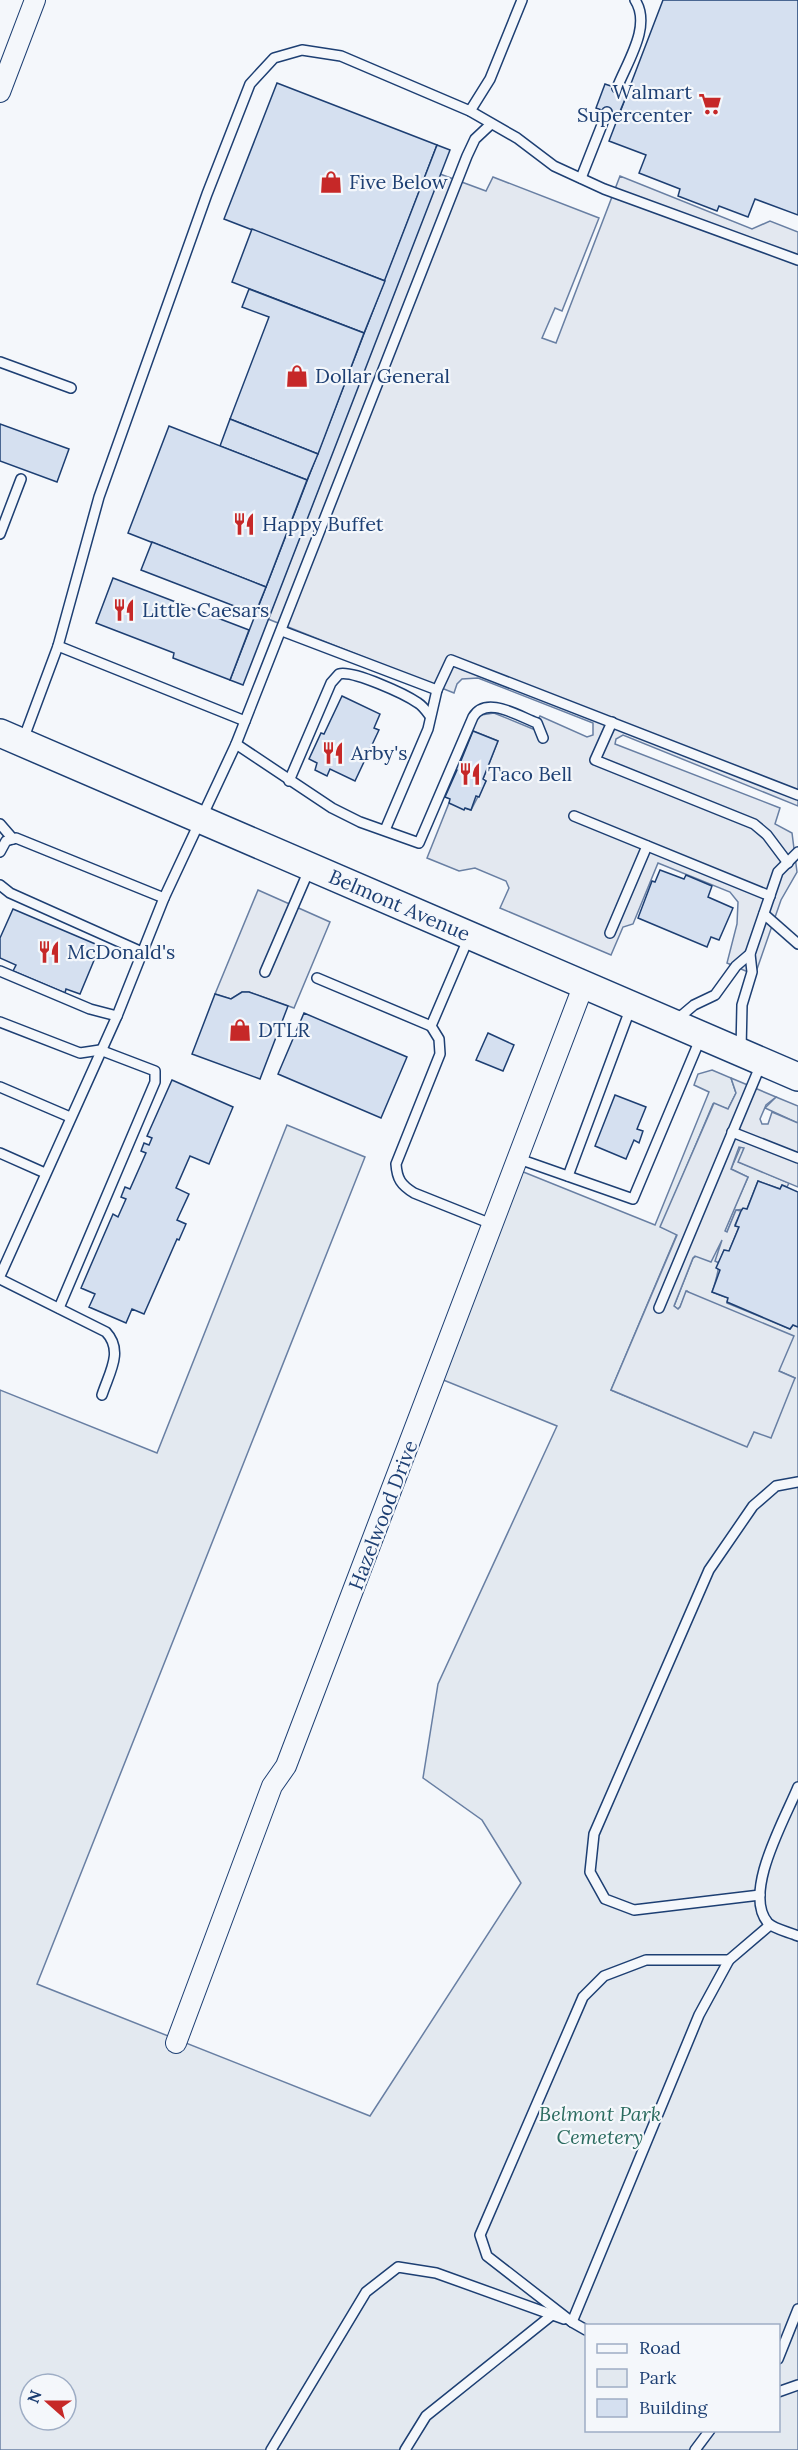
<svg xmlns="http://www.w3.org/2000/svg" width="798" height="2450" font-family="Lora,serif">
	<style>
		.green { fill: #e3e9f0; stroke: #687fa3; stroke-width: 1.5; fill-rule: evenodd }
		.parking { fill: #e3e8f0; stroke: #687fa3; stroke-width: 1.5 }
		.building { fill: #d5e0f0; stroke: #1d3f73; stroke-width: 1.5 }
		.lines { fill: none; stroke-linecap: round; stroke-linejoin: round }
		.lane-casing { stroke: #1d3f73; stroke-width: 12 }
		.street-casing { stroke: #1d3f73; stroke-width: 22 }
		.secondary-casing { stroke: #1d3f73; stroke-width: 30 }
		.lane { stroke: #f4f7fb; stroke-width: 9 }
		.street { stroke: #f4f7fb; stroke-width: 20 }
		.secondary { stroke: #f4f7fb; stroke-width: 27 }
		.labels { text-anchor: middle; stroke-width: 4.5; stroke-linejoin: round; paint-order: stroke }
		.poi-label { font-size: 20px; fill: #1d3f73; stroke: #f4f7fb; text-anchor: start }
		.street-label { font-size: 20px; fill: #1d3f73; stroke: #f4f7fb }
		.park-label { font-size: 20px; font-style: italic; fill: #2c6c60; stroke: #f4f7fb }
	</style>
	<rect width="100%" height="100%" fill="#f4f7fb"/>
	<g class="green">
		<path d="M712 1070 731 1078 736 1093 728 1109 713 1104 661 1227 677 1234 611 1390 747 1446 754 1431 795 1378 779 1371 687 1291 680 1307 678 1309 674 1306 693 1258 721 1240 723 1241C720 1259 719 1274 712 1292L728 1298 727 1303 790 1329 793 1325 798 1327V2450H0V1390L157 1453 287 1125 365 1157 37 1984 370 2116 521 1883 482 1820 423 1778 438 1684 557 1426 436 1377 521 1171 655 1225 709 1092 694 1085 698 1074ZM586 2326H778V2430H586ZM30 2384H66V2420H30Z"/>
		<polygon points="776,1097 798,1106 798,1123 765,1108"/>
		<polygon points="741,1146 744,1148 739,1162 789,1183 787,1187 782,1185 780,1189 758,1181 747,1209 736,1210 727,1232 724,1231 748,1177 731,1169"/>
	</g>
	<g class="parking">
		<polygon points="440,174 486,191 493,177 599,218 562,311 555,308 542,338 556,343 620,176 752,229 770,221 798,232 798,806 623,735 616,739 615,744 780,808 775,824 792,833 797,872 781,900 755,975 727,963 737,924 738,902 730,892 658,863 633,924 623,927 611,955 500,908 509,888 506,881 475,868 459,871 427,858 449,803 471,810 486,781 483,779 498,741 473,731 475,721 481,715 494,713 533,729 540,716 587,737 593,735 593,723 478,678 462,679 457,684 454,693 268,619"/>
		<polygon points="258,890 330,922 294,1008 249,992 242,992 231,999 215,994"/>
		<polygon points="731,1078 776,1097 766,1105 760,1119 762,1124 768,1124 772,1112 798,1123 798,1187 738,1162 744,1148 739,1147 731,1169 748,1177 725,1231 727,1232 736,1210 741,1211 735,1225 739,1227 729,1251 724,1250 719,1263 715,1261 722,1240 711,1262 695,1256 693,1258 674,1306 678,1309 680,1307 686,1291 794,1336 779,1371 795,1378 771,1438 754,1432 747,1447 611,1390 677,1235 660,1227 714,1103 728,1109 736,1093"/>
	</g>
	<g class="building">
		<polygon points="663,0 798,0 798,215 755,199 748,217 719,206 717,211 678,196 680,189 639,173 646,155 609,141"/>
		<polygon points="277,83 437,145 385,281 224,219"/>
		<polygon points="605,84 628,92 618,116 596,108"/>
		<polygon points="437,145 450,150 243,685 230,680"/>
		<polygon points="252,229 385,281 364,333 232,282"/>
		<polygon points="249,289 364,333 318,454 230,419 269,317 242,307"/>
		<polygon points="230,419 318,454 307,480 220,446"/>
		<polygon points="0,424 69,449 57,482 0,461"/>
		<polygon points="169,426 307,480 266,587 128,533"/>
		<polygon points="152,542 266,587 255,614 141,570"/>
		<polygon points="113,578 249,630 230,680 173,658 174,653 96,623"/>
		<polygon points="342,696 380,714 374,728 379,730 355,781 330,769 327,776 315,770 317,763 309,759 321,733 324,734"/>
		<polygon points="473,731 498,741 483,779 486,781 479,797 476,796 471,810 465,808 464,810 449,803 450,799 445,797 457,770 454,768 456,762 460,763"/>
		<polygon points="660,870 684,879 686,875 712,886 708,897 733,908 719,940 711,937 707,947 638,918 652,881 655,882"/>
		<polygon points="13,909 100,946 80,994 66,989 65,993 13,971 16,965 0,958 0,938"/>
		<polygon points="242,992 249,992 288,1006 260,1079 192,1054 215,994 231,999"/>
		<polygon points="304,1013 407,1057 381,1118 278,1074"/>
		<polygon points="488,1033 514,1045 503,1071 476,1060"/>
		<polygon points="172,1080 233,1107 209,1164 190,1156 176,1188 189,1194 177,1220 186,1224 179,1240 177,1239 144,1314 132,1309 126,1323 89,1307 95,1294 81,1288 113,1214 118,1217 126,1199 121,1197 125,1187 130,1189 146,1153 141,1151 144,1143 149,1145 152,1138 147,1136"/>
		<polygon points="615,1095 646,1107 637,1129 643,1131 639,1143 634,1140 626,1159 595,1146"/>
		<polygon points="758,1181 780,1189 782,1185 798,1192 798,1327 793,1325 790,1329 727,1302 728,1298 712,1292 720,1270 716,1268 724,1250 729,1251 739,1227 735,1226 741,1211 743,1208 747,1209"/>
	</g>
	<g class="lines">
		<g class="lane-casing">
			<g id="lane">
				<path d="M617 88C627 62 652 26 635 0"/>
				<polyline points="470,111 490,79 522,0"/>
				<polyline points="581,178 607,112"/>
				<polyline points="0,362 71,388"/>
				<polyline points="0,534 21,479"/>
				<polyline points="282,631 437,690"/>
				<polyline points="58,646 245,721"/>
				<polyline points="612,722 595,760 754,824 767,835 788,863"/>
				<polyline points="23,740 58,646 99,497 207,194 250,84 274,58 302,50 341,56 470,111 517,138 554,166 604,189 798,260"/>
				<path d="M236 744 332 808 360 822 419 843 473 717C486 695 518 716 537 723L543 738"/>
				<path d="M289 781 331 683 339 674C353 670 405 694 418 703 423 706 427 712 430 716"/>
				<polyline points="574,816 770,896"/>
				<polyline points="0,824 13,839"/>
				<polyline points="385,830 428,729 437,690 451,660 798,795"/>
				<polyline points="0,852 6,841 16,838 164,898"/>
				<polyline points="0,885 10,893 142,952"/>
				<polyline points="764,914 798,944"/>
				<polyline points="610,933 647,846"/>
				<path d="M469 937 431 1026 439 1039 440 1054 396 1164C397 1179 401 1185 414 1193L494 1225"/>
				<polyline points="0,971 90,1009 117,1016"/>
				<polyline points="265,972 309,870"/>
				<polyline points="317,978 431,1026"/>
				<polyline points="675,1021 694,1005 715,995 736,966 750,954"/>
				<polyline points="0,1022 80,1053 100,1050 155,1071 155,1082 59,1308"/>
				<polyline points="741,1050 742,1005 752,972 750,954 778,872 798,852"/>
				<polyline points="0,1087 70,1117"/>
				<polyline points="732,1132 798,1158"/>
				<polyline points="0,1153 45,1173"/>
				<polyline points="519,1159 633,1199 701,1037"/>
				<polyline points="568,1176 631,1007"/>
				<polyline points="0,1276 117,1016 164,898 236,744 467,156 475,139 491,124"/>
				<path d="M0 1279 106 1332C124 1351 109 1373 102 1395"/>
				<polyline points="659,1308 761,1064"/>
				<path d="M798 1787C785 1819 742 1893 768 1923 774 1929 789 1932 798 1936"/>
				<polyline points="760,1895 634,1910 605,1899 590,1872 594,1834 709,1570 753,1506 776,1486 798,1482"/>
				<polyline points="572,2322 487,2256 480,2235 583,1997 604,1976 646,1960 729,1960"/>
				<polyline points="586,2330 572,2322 699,2015 729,1960 770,1925"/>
				<polyline points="778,2359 798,2309"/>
				<polyline points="778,2392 798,2385"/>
				<polyline points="271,2450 366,2292 398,2267 436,2273 564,2319"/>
				<polyline points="405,2450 426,2416 552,2315"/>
				<polyline points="695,2450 710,2430"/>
			</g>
		</g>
		<g class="street-casing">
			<g id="street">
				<polyline points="0,92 35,0"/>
				<polyline points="176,2043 272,1786 286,1766 584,984"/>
			</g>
		</g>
		<g class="secondary-casing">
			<g id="secondary">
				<path id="s1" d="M0 733 798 1077"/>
			</g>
		</g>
		<use href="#lane" class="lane"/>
		<use href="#street" class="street"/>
		<use href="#secondary" class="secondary"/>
	</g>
	<defs>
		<g id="supermarket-bare" transform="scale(1.8)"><path d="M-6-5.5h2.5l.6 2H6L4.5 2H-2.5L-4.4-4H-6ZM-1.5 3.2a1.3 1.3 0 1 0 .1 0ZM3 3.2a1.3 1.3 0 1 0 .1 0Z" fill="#c62828" stroke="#f4f7fb" stroke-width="2.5" paint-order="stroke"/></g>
		<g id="shop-bare" transform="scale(1.8)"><path d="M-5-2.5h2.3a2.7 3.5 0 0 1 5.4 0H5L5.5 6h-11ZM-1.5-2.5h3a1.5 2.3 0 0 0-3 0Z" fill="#c62828" stroke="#f4f7fb" stroke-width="2.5" paint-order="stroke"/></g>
		<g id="restaurant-bare" transform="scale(1.8)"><path d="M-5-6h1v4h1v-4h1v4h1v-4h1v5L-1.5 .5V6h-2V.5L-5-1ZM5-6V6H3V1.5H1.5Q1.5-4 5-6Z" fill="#c62828" stroke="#f4f7fb" stroke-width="2.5" paint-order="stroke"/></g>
	</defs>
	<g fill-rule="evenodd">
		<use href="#supermarket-bare" x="710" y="104"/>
		<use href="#shop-bare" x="331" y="182"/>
		<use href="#shop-bare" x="297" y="376"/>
		<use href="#restaurant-bare" x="244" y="524"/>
		<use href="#restaurant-bare" x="124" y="610"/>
		<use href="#restaurant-bare" x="333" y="753"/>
		<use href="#restaurant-bare" x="470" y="774"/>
		<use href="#restaurant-bare" x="49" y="952"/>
		<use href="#shop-bare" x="240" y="1030"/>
	</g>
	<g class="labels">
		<g class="poi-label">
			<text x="692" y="99" text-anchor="end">Walmart<tspan x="692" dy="23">Supercenter</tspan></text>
			<text x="349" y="189">Five Below</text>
			<text x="315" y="383">Dollar General</text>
			<text x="262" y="531">Happy Buffet</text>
			<text x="142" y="617">Little Caesars</text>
			<text x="351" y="760">Arby's</text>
			<text x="488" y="781">Taco Bell</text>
			<text x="67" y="959">McDonald's</text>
			<text x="258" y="1037">DTLR</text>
		</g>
		<g class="street-label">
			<text dy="7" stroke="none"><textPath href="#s1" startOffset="435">Belmont Avenue</textPath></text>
			<text transform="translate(383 1515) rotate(-69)" y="7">Hazelwood Drive</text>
		</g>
		<g class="park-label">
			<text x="600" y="2121">Belmont Park<tspan x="600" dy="23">Cemetery</tspan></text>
		</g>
	</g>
	<rect x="585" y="2324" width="195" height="108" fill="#f4f7fb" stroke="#9eadc5" stroke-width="1.5"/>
	<rect x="597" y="2344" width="30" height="9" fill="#f4f7fb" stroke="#9eadc5" stroke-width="1.5"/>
	<text x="639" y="2354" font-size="18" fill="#1d3f73">Road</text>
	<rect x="597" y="2369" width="30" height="18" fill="#e3e9f0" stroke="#9eadc5" stroke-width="1.5"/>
	<text x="639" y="2384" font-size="18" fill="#1d3f73">Park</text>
	<rect x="597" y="2399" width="30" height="18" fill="#d5e0f0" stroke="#9eadc5" stroke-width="1.5"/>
	<text x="639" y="2414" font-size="18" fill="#1d3f73">Building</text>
	<g transform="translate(48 2402) rotate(291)"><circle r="28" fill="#f4f7fb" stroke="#9eadc5" stroke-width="1.5"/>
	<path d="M0-4.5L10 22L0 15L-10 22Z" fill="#c62828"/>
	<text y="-9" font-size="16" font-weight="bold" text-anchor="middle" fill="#1d3f73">N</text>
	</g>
</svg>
